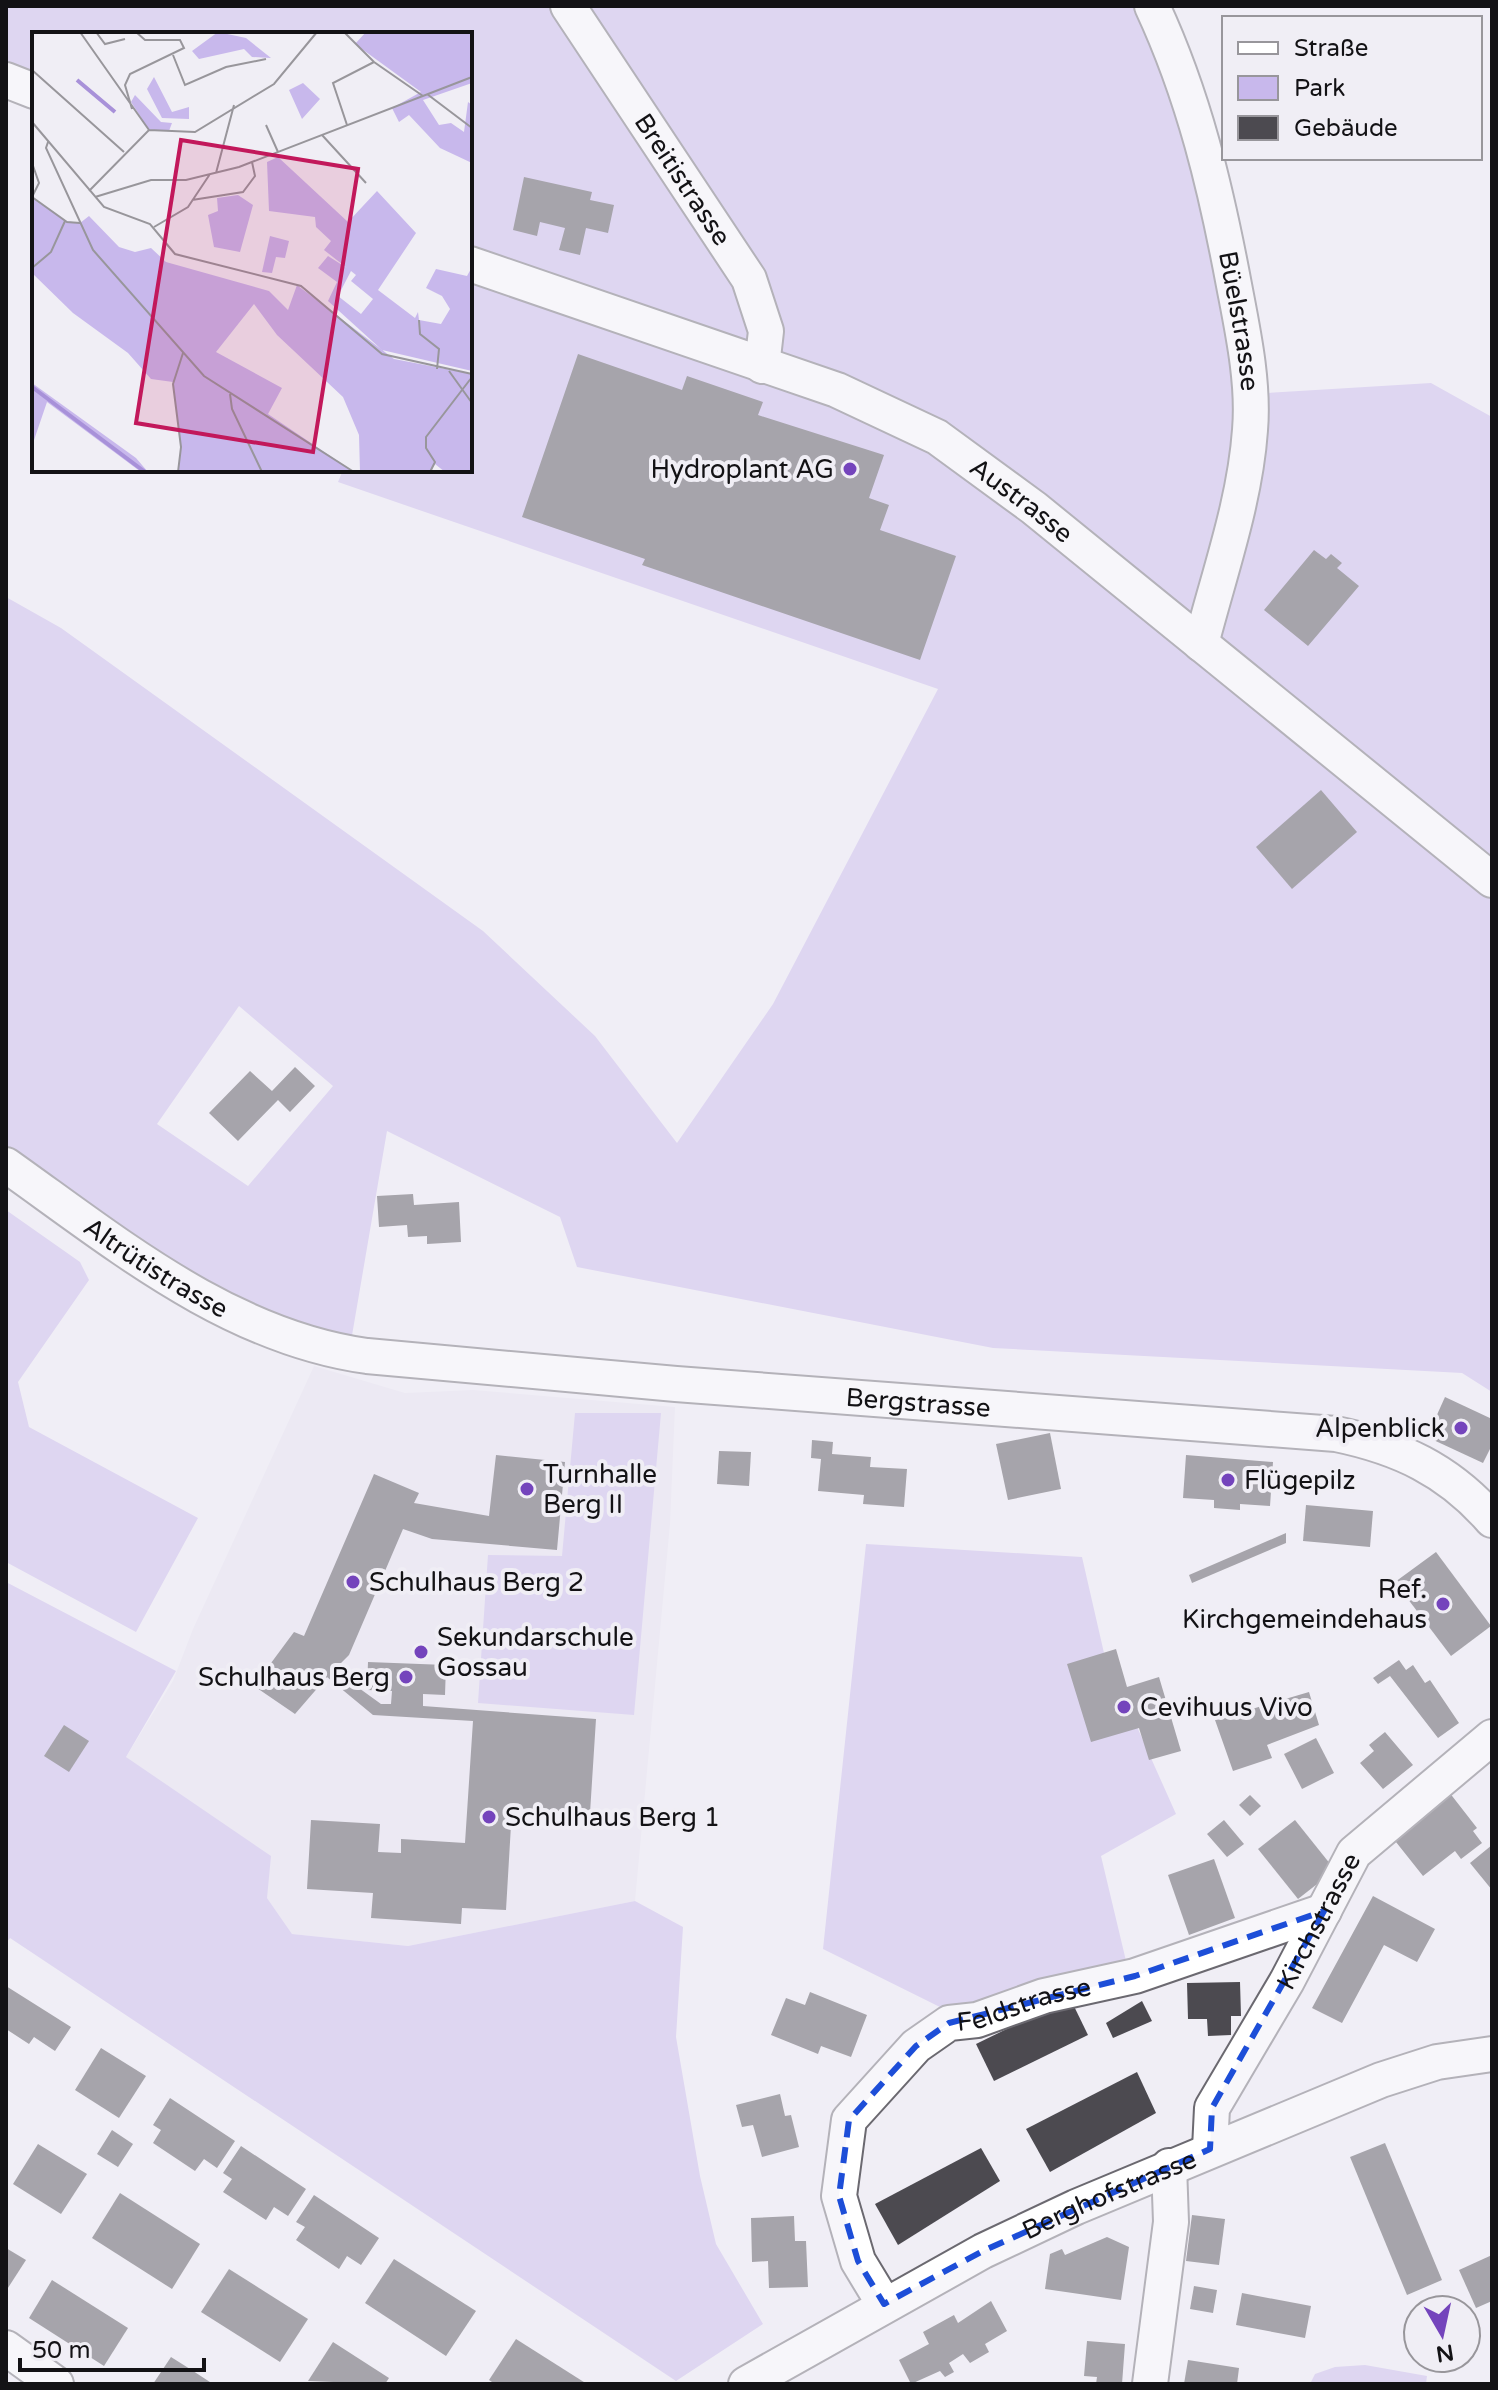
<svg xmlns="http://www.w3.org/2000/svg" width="1498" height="2390" font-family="'Varela Round',sans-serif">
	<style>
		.built { fill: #e6e2f0 }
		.green { fill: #c8b8ec; fill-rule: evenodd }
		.building { fill: #4c4a50 }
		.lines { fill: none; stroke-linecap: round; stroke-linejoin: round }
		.minor-casing { stroke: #6b6970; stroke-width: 38 }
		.minor { stroke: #fff; stroke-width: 34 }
		.marked { fill: none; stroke: #1d4ed8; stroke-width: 6; stroke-dasharray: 16 10; stroke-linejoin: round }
		.poi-dot { fill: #7444bc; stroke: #f0eef5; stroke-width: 3 }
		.labels { text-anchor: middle; stroke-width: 8; stroke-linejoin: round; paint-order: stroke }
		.street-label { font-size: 26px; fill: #131215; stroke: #f0eef5 }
		.poi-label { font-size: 26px; fill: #131215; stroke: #f0eef5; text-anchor: start }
		.inset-river { fill: none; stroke: #a891d9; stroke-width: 4 }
		.inset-road { fill: none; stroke: #98969b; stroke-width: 2 }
		.view { fill: #c2185b; fill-opacity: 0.15; stroke: #c2185b; stroke-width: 4 }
		.inset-edge { fill: none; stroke: #131215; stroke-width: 4 }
	</style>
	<rect width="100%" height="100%" fill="#f0eef5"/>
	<polygon class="built" points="314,1366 405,1393 473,1390 675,1407 670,1524 635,1901 408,1946 292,1934 267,1898 126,1757 173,1681 193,1629"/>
	<g class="green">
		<path d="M6 6H1152L1250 394 1431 383 1492 417V1392L1462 1373 993 1348 577 1267 560 1217 387 1131 349 1353 319 1347 6 1165V597L61 628 483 931 595 1036 677 1143 773 1004 938 689 338 482 343 470H470V34H34V91L6 80ZM239 1006 333 1086 248 1186 157 1124Z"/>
		<polygon points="6,1210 80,1262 89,1280 18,1382 29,1427 198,1518 136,1632 6,1562"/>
		<polygon points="575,1413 661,1413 634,1715 478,1703 488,1555 562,1556"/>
		<polygon points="866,1544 1082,1557 1104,1653 1176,1814 1101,1856 1127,1965 952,2013 823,1949"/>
		<polygon points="6,1582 176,1671 126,1757 271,1856 267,1898 292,1934 408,1946 635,1901 683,1927 676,2037 700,2176 716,2244 763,2324 676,2381 10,1938 6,1943"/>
		<polygon points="1365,2365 1427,2376 1426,2384 1310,2384 1315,2374 1335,2367"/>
	</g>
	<g class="building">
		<polygon points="524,177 592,192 590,200 614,205 608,233 586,228 580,255 559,250 565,228 540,222 537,236 513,230"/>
		<polygon points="578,354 682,390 687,376 763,402 758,415 884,455 869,498 889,505 880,530 956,556 920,660 642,565 645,559 522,517"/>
		<polygon points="1314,550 1326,559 1331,554 1342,563 1337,568 1359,586 1308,646 1264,610"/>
		<polygon points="1321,790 1357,832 1292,889 1256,847"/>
		<polygon points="295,1067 315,1086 290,1112 278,1100 238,1141 209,1113 250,1071 272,1091"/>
		<polygon points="413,1194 414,1205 459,1202 461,1242 427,1244 427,1236 408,1237 407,1225 379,1227 377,1196"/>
		<polygon points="1445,1397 1492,1419 1492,1445 1483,1463 1427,1437"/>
		<polygon points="1050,1433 1061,1489 1008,1500 996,1444"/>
		<polygon points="812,1440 833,1442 832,1454 871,1457 870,1467 907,1469 904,1507 863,1504 864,1495 818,1491 821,1459 811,1458"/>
		<polygon points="719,1451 751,1452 749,1486 717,1484"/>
		<polygon points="496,1455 565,1462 557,1550 432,1539 403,1529 349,1655 334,1670 381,1704 391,1704 392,1691 367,1690 368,1662 446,1665 445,1695 423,1694 423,1706 596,1719 590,1813 512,1808 506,1910 462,1908 461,1924 371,1918 373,1893 307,1889 311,1820 380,1824 378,1852 401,1853 401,1839 465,1843 473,1721 373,1715 327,1677 295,1714 254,1686 294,1632 304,1636 374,1474 419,1493 414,1503 489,1516"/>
		<polygon points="1186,1455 1273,1462 1270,1506 1240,1504 1240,1510 1214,1508 1214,1500 1183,1498"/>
		<polygon points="1306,1505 1373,1511 1370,1547 1303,1541"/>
		<polygon points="1286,1533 1286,1543 1192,1583 1189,1575"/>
		<polygon points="1436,1552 1491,1626 1451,1656 1395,1582"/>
		<polygon points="1116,1649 1127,1687 1159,1677 1181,1751 1149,1760 1139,1728 1091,1742 1067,1664"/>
		<polygon points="1399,1660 1406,1670 1413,1665 1425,1683 1430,1680 1459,1723 1438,1738 1390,1676 1378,1684 1373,1678"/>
		<polygon points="1309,1692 1319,1725 1267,1745 1272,1758 1233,1771 1215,1720"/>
		<polygon points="64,1725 89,1741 69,1772 44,1756"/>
		<polygon points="1385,1732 1413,1765 1383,1789 1360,1763 1374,1751 1369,1745"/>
		<polygon points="1316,1738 1334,1773 1302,1789 1284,1754"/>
		<polygon points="1449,1792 1477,1828 1473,1831 1482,1843 1461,1859 1455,1851 1423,1876 1392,1837"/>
		<polygon points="1250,1795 1261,1806 1250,1816 1239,1805"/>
		<polygon points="1224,1820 1244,1844 1227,1857 1207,1834"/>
		<polygon points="1295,1820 1335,1870 1298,1899 1258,1849"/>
		<polygon points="1492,1845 1492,1890 1470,1863"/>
		<polygon points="1214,1859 1235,1918 1189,1935 1168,1875"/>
		<polygon points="1373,1896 1435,1929 1417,1962 1384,1945 1342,2023 1312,2008"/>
		<polygon points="1240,1982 1241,2016 1231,2016 1231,2035 1208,2036 1207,2019 1188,2019 1187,1983"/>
		<polygon points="6,1986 71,2027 55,2051 34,2037 29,2044 6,2029"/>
		<polygon points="810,1992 867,2015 851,2057 821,2046 818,2054 771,2035 786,1998 805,2005"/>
		<polygon points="1070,1998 1088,2035 994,2081 976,2044"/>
		<polygon points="1142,2001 1152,2021 1113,2038 1106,2023"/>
		<polygon points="101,2048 146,2076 119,2118 75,2090"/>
		<polygon points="1137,2072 1156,2113 1050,2172 1026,2129"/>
		<polygon points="780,2094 785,2116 791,2115 799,2147 762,2157 753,2125 742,2127 736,2105"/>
		<polygon points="170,2098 235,2141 217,2168 204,2159 195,2171 153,2143 161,2130 153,2125"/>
		<polygon points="112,2130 133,2144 118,2167 97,2154"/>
		<polygon points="1385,2143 1442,2280 1407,2295 1350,2157"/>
		<polygon points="38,2144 87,2174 61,2214 13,2184"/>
		<polygon points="241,2146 306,2189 288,2216 274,2207 266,2220 223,2192 232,2179 223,2173"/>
		<polygon points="981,2148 1000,2181 898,2245 875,2204"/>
		<polygon points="120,2193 200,2244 172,2289 92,2238"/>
		<polygon points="314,2195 379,2238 361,2265 347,2256 339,2269 296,2240 305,2227 296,2222"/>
		<polygon points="1192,2215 1225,2219 1219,2265 1186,2261"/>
		<polygon points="794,2216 795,2241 806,2241 808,2287 769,2288 768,2261 752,2262 751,2218"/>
		<polygon points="1107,2237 1129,2247 1121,2300 1045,2289 1050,2254 1062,2249 1065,2255"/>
		<polygon points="6,2248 26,2260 6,2291"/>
		<polygon points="1492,2255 1492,2301 1476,2308 1459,2270"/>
		<polygon points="394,2259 476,2311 446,2356 365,2303"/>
		<polygon points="229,2269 308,2319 280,2362 201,2312"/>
		<polygon points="52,2280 128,2328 104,2366 29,2318"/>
		<polygon points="1194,2286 1217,2290 1213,2313 1190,2309"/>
		<polygon points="1242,2293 1311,2306 1305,2338 1236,2325"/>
		<polygon points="991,2301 1007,2331 985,2344 989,2352 970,2363 963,2354 949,2363 954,2372 945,2377 940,2371 911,2384 899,2360 929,2344 923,2332 954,2315 958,2323"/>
		<polygon points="516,2339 587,2384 495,2384 489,2380"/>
		<polygon points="1087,2341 1125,2344 1122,2384 1096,2384 1097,2377 1084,2376"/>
		<polygon points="333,2342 389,2378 385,2384 308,2381"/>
		<polygon points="171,2357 190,2369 213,2384 153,2384"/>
		<polygon points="1188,2360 1239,2368 1237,2384 1184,2384"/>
	</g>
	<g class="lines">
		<g class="minor-casing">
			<g id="minor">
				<path id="s1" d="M568 6 749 279 766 331 762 366"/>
				<path id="s2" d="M1152 6C1194 96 1216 189 1234 285 1243 332 1254 383 1250 430 1245 502 1219 574 1201 644"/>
				<polyline points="6,80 34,91"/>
				<path id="s3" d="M470 264 837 390 937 437 1034 508 1492 880"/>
				<path id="s4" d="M6 1165C116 1243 229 1337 367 1356L676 1384 1336 1434C1399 1447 1449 1470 1492 1520"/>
				<path id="s5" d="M1210 2149 1212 2108 1287 1981 1354 1853 1492 1737"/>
				<path id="s6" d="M884 2304 858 2261 839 2196 849 2120 916 2046 949 2023 977 2020 1044 1996 1135 1976 1324 1911"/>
				<polyline points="6,2348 56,2384"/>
				<path id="s7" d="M746 2384 983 2251 1076 2207 1381 2080 1437 2062 1492 2054"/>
				<polyline points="1150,2384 1171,2222 1169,2166"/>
			</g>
		</g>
		<use href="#minor" class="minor"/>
	</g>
	<path d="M0 0H1498V2390H0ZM1324 1911 1212 2108 1210 2149 983 2251 884 2304 858 2261 839 2196 849 2120 916 2046 949 2023 1135 1976Z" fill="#f0eef5" fill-opacity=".55" fill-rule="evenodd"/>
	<path class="marked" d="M1324 1911 1212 2108 1210 2149 983 2251 884 2304 858 2261 839 2196 849 2120 916 2046 949 2023 1135 1976Z"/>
	<g class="poi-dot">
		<circle cx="850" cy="469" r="8"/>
		<circle cx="1461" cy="1428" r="8"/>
		<circle cx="1228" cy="1480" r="8"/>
		<circle cx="527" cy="1489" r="8"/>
		<circle cx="353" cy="1582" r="8"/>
		<circle cx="1443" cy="1604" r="8"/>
		<circle cx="421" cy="1652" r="8"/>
		<circle cx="406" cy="1677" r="8"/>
		<circle cx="1124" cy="1707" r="8"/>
		<circle cx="489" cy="1817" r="8"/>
	</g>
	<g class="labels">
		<g class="street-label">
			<text dy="9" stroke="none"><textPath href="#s1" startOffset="208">Breitistrasse</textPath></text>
			<text dy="9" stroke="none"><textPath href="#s2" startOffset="328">Büelstrasse</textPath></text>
			<text dy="9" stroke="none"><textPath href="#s3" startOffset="604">Austrasse</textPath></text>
			<text dy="9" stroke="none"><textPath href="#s4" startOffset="182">Altrütistrasse</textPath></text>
			<text dy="9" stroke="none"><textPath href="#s4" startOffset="966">Bergstrasse</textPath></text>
			<text dy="9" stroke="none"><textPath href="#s5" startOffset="256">Kirchstrasse</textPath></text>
			<text dy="9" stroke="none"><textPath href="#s6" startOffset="412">Feldstrasse</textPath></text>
			<text dy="9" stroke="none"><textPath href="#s7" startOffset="410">Berghofstrasse</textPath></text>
		</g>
		<g class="poi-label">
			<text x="834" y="478" text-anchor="end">Hydroplant AG</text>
			<text x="1445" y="1437" text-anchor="end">Alpenblick</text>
			<text x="543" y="1483">Turnhalle<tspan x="543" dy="30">Berg II</tspan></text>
			<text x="1244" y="1489">Flügepilz</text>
			<text x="369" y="1591">Schulhaus Berg 2</text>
			<text x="1427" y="1598" text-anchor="end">Ref.<tspan x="1427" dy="30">Kirchgemeindehaus</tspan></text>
			<text x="437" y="1646">Sekundarschule<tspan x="437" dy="30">Gossau</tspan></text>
			<text x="390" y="1686" text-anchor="end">Schulhaus Berg</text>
			<text x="1140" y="1716">Cevihuus Vivo</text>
			<text x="505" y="1826">Schulhaus Berg 1</text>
		</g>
	</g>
	<g transform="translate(32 32)">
		<rect width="440" height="440" fill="#f0eef5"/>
		<path d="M186 0 214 6 239 26 220 25 212 17 167 27 160 19ZM334 0H440V51L391 68 407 93 419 91 432 100 436 70 440 73V131L408 116 377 83 367 90 360 76 389 60 323 12ZM122 45 140 80 157 75V87L130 86 115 57ZM271 51 288 67 270 87 257 58ZM103 63 129 90 140 91 137 99 117 98 99 70ZM246 125 316 190 345 159 384 201 346 258 383 286 386 280 387 288 409 292 418 277 410 264 394 256 404 237 435 244 440 235V339L350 318 296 269 305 250 286 236 296 224 315 236 292 218 299 209 284 195 283 185 237 179 235 130ZM319 239 324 243 319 249 341 267 329 282 306 264ZM206 163 221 173 208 220 182 215 176 183 186 179 185 166ZM0 165 33 189 48 191 57 184 87 215 103 220 119 216 134 230 237 259 256 278 265 253 362 327 440 342V440H413L403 432 398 440H328L327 403 311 365 245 303 222 272 184 320 250 356 236 382 322 440H146L149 415 141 350 119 347 96 321 41 281 0 241ZM238 204 257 209 253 226 244 225 240 241 230 240ZM0 351 104 426 116 440H109L15 370 0 414Z" fill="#c8b8ec" fill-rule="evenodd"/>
		<path class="inset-river" d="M45 48 83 80M0 355 113 440"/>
		<path class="inset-road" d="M48 0 117 98M64 0 73 12 93 7M312 0 342 30 391 64M141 23 153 53 194 35 234 27M0 38 92 120M395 62 440 96M100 77 93 53 98 42 152 16 148 8H113L104 0M0 90 72 175 118 192 143 222 269 254 350 322 440 342M234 93 246 120M315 93 301 51 342 30M290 103 334 151M16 110 14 116 61 218 172 344 322 440M0 131 7 151 0 165M184 141 202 73M57 159 117 98 163 100 242 52 285 0M0 165 35 190 48 191M63 165 119 148H154L207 135 440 45M160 168 211 160 223 144 220 130M122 195 156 175 178 142M0 236 19 220 33 189M387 288 388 302 407 317 405 337M417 339 440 371M198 362 200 377 230 440M146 440 149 415 141 352 151 321M398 440 403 430 394 416V405L440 345"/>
		<path class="view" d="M149 108 326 137 281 420 104 391Z"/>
		<rect width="440" height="440" class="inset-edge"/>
	</g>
	<rect width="1498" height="2390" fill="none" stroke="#131215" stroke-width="16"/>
	<rect x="1222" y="16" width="260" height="144" fill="#f0eef5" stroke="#98969b" stroke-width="2"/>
	<rect x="1238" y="42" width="40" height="12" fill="#ffffff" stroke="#98969b" stroke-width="2"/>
	<text x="1294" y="56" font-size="24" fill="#131215">Straße</text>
	<rect x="1238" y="76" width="40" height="24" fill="#c8b8ec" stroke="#98969b" stroke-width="2"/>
	<text x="1294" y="96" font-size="24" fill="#131215">Park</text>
	<rect x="1238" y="116" width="40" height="24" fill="#4c4a50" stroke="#98969b" stroke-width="2"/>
	<text x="1294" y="136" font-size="24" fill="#131215">Gebäude</text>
	<g transform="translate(1442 2334) rotate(171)"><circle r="38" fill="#f0eef5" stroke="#98969b" stroke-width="2"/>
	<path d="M0-6L14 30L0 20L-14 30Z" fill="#7444bc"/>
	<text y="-12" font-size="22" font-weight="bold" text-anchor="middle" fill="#131215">N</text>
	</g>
	<path d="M20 2358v12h184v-12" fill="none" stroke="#131215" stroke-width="4"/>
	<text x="32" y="2358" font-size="24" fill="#131215" stroke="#f0eef5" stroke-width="6" paint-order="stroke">50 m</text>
</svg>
